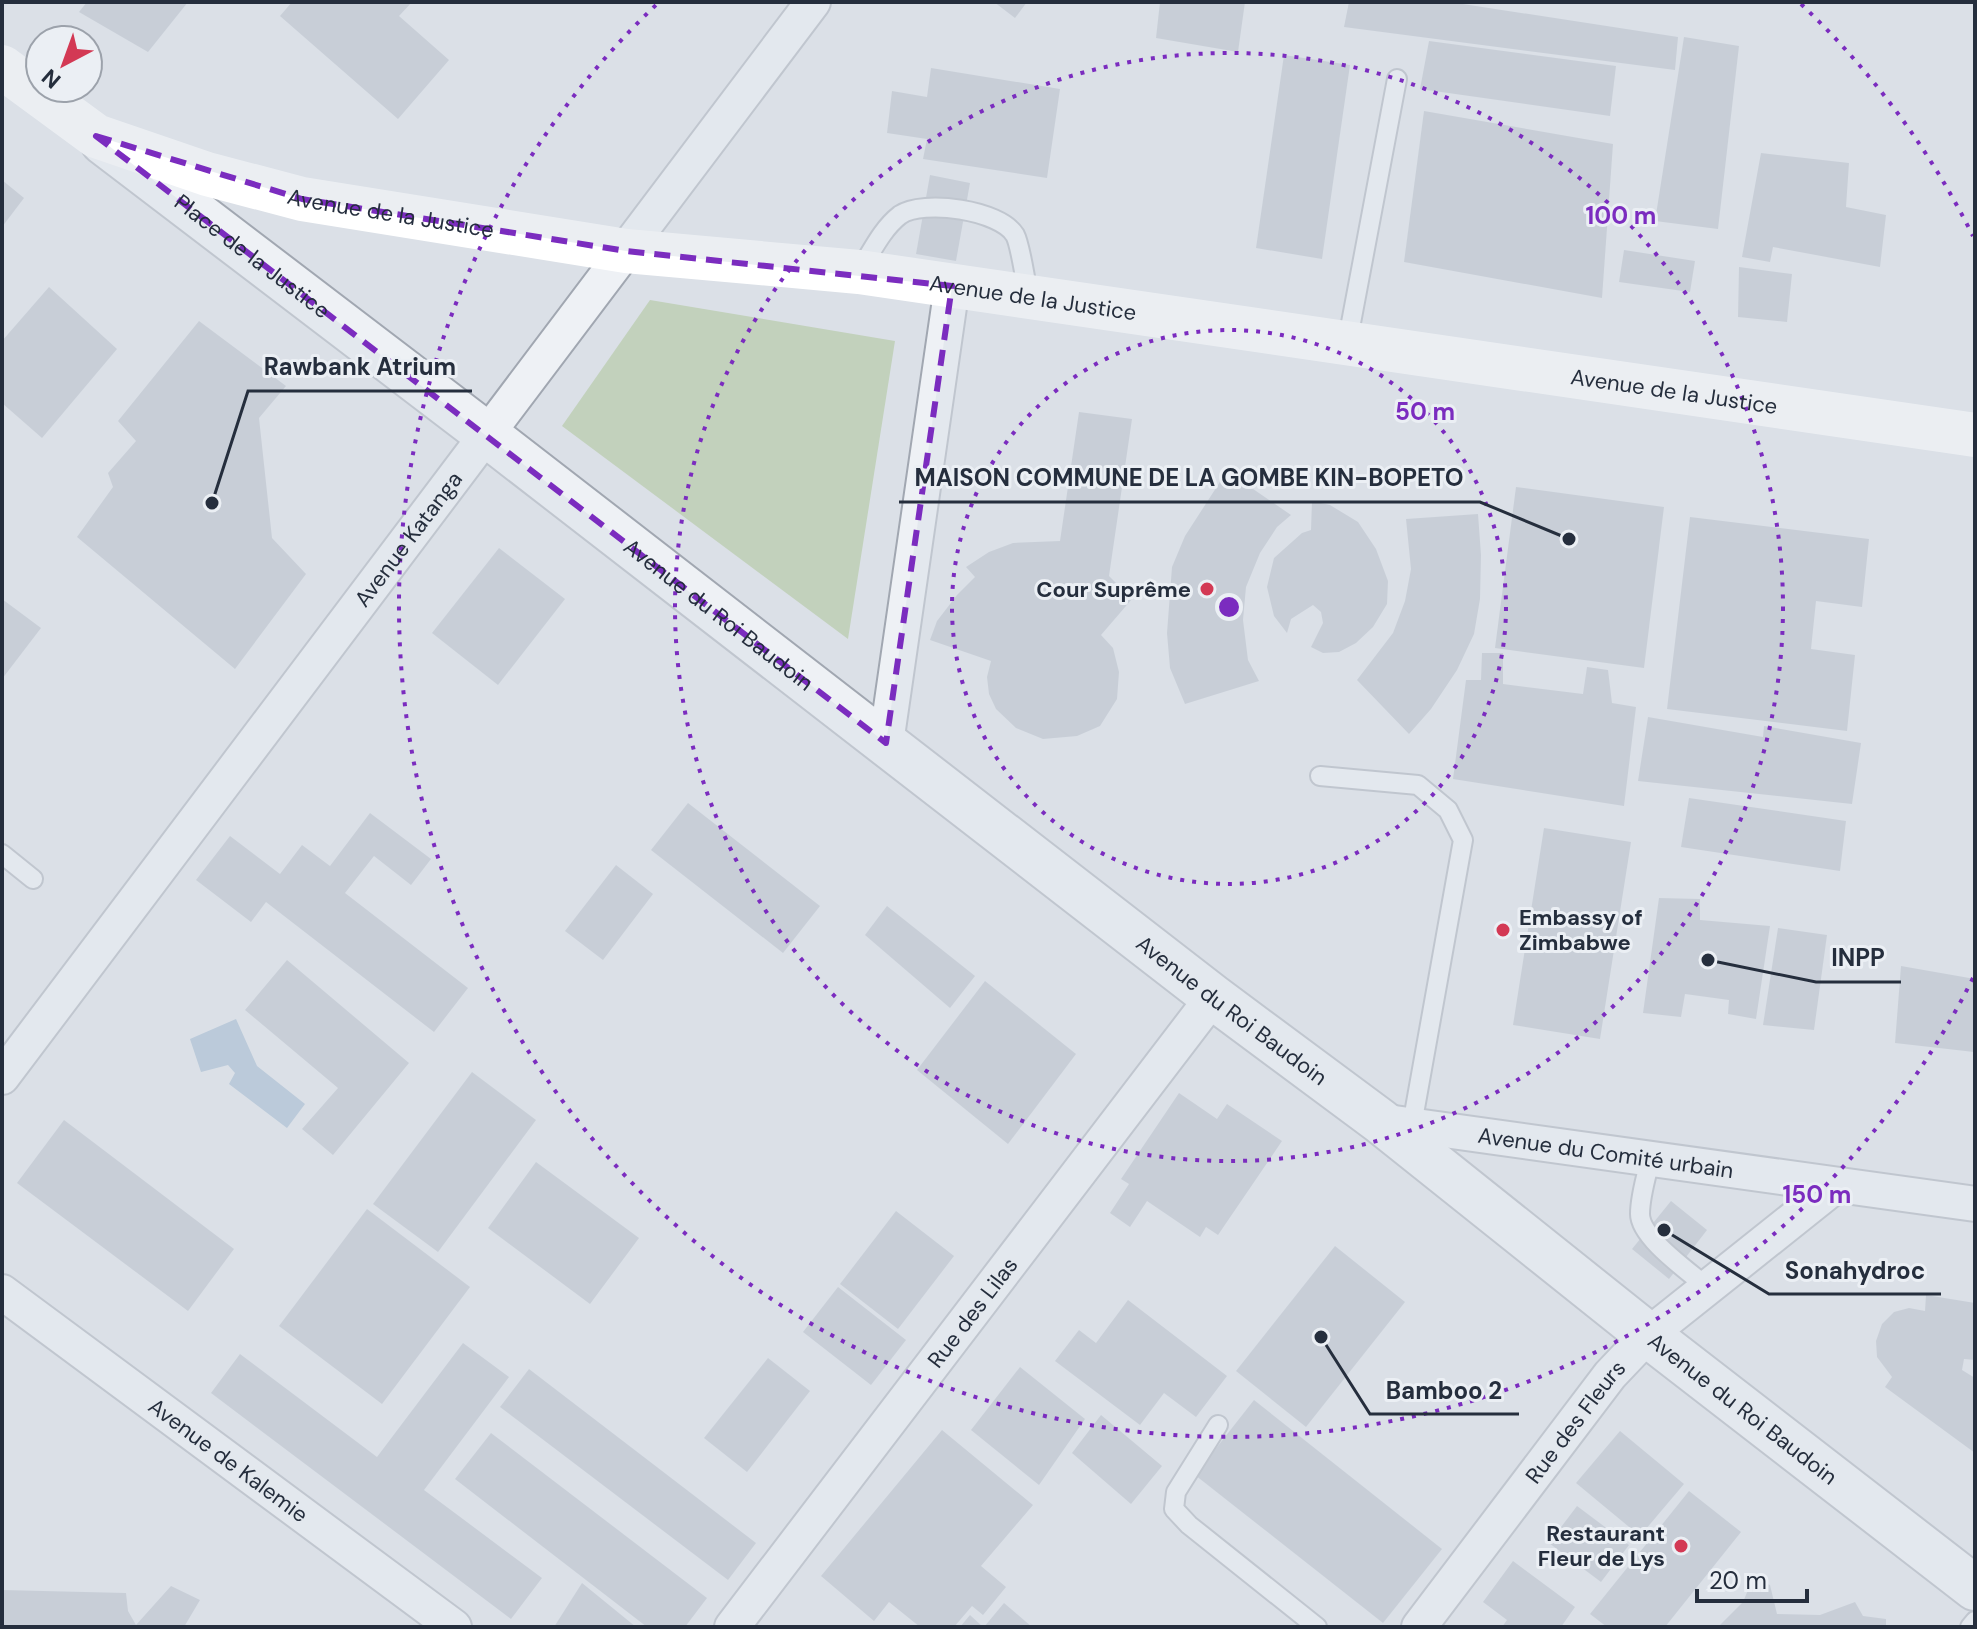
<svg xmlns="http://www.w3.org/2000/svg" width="1977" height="1629" font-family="'DM Sans',sans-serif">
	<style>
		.green { fill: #c2d1bc }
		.water { fill: #94afc9 }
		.building { fill: #b2b9c4 }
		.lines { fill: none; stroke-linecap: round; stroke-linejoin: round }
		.service-casing { stroke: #a1a7b1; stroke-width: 22 }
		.minor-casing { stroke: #a1a7b1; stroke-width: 38 }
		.tertiary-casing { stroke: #a1a7b1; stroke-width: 48 }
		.service { stroke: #eef1f5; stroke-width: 18 }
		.minor { stroke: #eef1f5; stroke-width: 34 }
		.tertiary { stroke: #eef1f5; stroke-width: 44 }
		.secondary { stroke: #fff; stroke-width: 44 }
		.marked { fill: none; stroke: #7b2cbf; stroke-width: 6; stroke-dasharray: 16 10; stroke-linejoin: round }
		.ring { fill: none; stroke: #7b2cbf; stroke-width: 4; stroke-dasharray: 4 8 }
		.poi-dot { fill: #d33954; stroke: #ebeff4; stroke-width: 3 }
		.labels { text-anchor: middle; stroke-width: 6; stroke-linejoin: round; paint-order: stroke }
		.street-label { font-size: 22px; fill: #252e3d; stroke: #ebeff4 }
		.poi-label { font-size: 22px; font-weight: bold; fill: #252e3d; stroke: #ebeff4; text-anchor: end }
		.centre { fill: #7b2cbf; stroke: #ebeff4; stroke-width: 4 }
		.ring-label { font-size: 24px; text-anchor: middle; font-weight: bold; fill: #7b2cbf; stroke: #ebeff4; stroke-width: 6; stroke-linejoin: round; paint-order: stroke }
		.leader { fill: none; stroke: #252e3d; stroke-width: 3 }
		.callout-dot { fill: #252e3d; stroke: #ebeff4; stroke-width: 3 }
		.callout-label { font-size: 24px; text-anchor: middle; font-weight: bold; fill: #252e3d; stroke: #ebeff4; stroke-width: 6; stroke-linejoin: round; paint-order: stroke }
	</style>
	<rect width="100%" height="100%" fill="#dbe0e7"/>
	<polygon class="green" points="650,300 895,341 848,639 562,426"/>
	<polygon class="water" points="236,1019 257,1066 305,1104 287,1128 229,1084 235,1073 228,1065 201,1072 190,1039"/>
	<g class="building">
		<polygon points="87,2 188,2 148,52 79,12"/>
		<polygon points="292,2 412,2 399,16 449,60 398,119 280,16"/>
		<polygon points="994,2 1027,2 1015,18"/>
		<polygon points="1160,2 1245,2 1238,52 1156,38"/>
		<polygon points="1349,2 1450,2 1678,37 1675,70 1344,27"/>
		<polygon points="1684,37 1739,46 1718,229 1655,221"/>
		<polygon points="1429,41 1616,66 1610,116 1420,89"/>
		<polygon points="1284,55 1350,65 1322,259 1256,248"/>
		<polygon points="931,68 1060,89 1047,178 923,159 927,139 887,133 892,91 927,97"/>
		<polygon points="1424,111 1613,144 1602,298 1404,262"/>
		<polygon points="1761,153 1849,163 1846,207 1886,215 1880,267 1773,247 1770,262 1742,257"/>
		<polygon points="930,175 970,183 956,261 916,254"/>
		<polygon points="2,180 24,198 2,227"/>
		<polygon points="1624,250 1695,261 1690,292 1619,282"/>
		<polygon points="1739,267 1792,274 1787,322 1738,317"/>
		<polygon points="49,287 117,349 42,438 2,403 2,341"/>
		<polygon points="199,321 286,386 259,418 272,538 306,574 235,669 77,537 113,487 108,473 136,441 118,421"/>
		<polygon points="1079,412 1132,419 1109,576 1132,599 1101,635 1113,648 1119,672 1117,699 1100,726 1077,736 1043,739 1016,728 996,709 989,694 987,677 991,661 930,640 937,621 957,595 975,577 966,567 989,552 1013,543 1060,541"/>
		<polygon points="1227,471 1291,515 1277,527 1260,553 1246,587 1243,620 1248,660 1259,681 1185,704 1170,668 1167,633 1172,567 1185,536"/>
		<polygon points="1516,487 1664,507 1644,668 1495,648"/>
		<polygon points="1312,501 1330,505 1358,522 1376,549 1388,581 1387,604 1373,627 1356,643 1339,652 1323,653 1311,647 1323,623 1321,612 1313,605 1291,619 1287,633 1274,616 1267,587 1274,558 1302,533 1311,530"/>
		<polygon points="1478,514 1481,555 1480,599 1474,634 1457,670 1431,709 1409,734 1357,680 1393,633 1405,601 1411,569 1406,519"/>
		<polygon points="1690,517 1869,539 1862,607 1816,601 1811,649 1855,655 1847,731 1667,709"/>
		<polygon points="499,548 565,599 498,685 432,633"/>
		<polygon points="2,599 41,628 2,679"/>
		<polygon points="1482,653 1503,653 1503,684 1583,694 1587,667 1608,670 1612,703 1636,707 1624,806 1453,779 1466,680 1481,680"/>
		<polygon points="1648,717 1763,737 1764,726 1861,743 1852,804 1638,781"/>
		<polygon points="1689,798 1846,821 1840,871 1681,847"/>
		<polygon points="688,803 820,906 783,953 651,850"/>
		<polygon points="370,813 431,859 411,885 374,856 345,893 468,988 434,1032 266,902 251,922 196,880 230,836 280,874 302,845 330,866"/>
		<polygon points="1544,828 1631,842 1600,1039 1513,1025"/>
		<polygon points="616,865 653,894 603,960 565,931"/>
		<polygon points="1659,898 1700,899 1700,920 1770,926 1756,1019 1728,1014 1729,1000 1685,994 1681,1017 1643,1013"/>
		<polygon points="887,906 975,976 950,1008 865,935"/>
		<polygon points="1778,928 1827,935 1814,1030 1763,1025"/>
		<polygon points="287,960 409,1063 333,1155 302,1129 338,1088 245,1010"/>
		<polygon points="1901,966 1975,979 1974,1052 1895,1043"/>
		<polygon points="985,981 1076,1054 1008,1144 917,1070"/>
		<polygon points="472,1072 536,1120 438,1252 373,1204"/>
		<polygon points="1179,1093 1217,1119 1227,1104 1282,1141 1218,1235 1206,1227 1200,1237 1147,1201 1130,1227 1110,1213 1129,1184 1121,1179"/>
		<polygon points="64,1120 234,1249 188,1311 17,1183"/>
		<polygon points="536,1162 639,1238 590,1304 488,1228"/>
		<polygon points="1671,1201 1707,1230 1669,1279 1632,1249"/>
		<polygon points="367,1209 470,1287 382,1404 279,1326"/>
		<polygon points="896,1211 954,1256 898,1329 840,1284"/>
		<polygon points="1335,1246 1405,1302 1306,1427 1236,1371"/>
		<polygon points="838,1287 906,1340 871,1385 803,1332"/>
		<polygon points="1926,1295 1975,1303 1975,1360 1964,1359 1962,1370 1975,1378 1975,1453 1885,1387 1892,1377 1877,1357 1876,1341 1882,1324 1894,1312 1909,1308 1925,1311"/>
		<polygon points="1128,1300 1227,1376 1196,1417 1164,1393 1140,1425 1055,1361 1079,1330 1096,1343"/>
		<polygon points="463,1343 509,1377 424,1490 542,1578 511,1619 211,1393 240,1354 377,1457"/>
		<polygon points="768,1358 810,1391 747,1472 704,1438"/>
		<polygon points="1020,1367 1085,1419 1039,1485 971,1430"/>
		<polygon points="529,1369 756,1543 728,1580 500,1407"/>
		<polygon points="1254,1400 1442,1549 1383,1623 1195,1475"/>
		<polygon points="1101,1415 1162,1466 1131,1504 1072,1453"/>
		<polygon points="942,1430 1033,1505 981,1566 1006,1587 983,1615 972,1606 954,1627 920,1627 889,1602 874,1621 821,1576"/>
		<polygon points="1620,1431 1684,1484 1640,1536 1576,1483"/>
		<polygon points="491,1433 707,1598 685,1627 647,1627 455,1479"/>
		<polygon points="1689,1491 1741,1532 1665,1627 1607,1627 1590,1614"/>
		<polygon points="1577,1506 1629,1545 1601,1582 1549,1543"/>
		<polygon points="1513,1561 1575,1607 1561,1627 1502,1627 1507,1620 1483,1602"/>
		<polygon points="1753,1578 1770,1585 1777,1614 1820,1615 1855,1602 1863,1616 1886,1619 1886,1627 1718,1627 1743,1602"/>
		<polygon points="582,1583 636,1627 554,1627"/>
		<polygon points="171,1586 200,1600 184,1627 2,1627 2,1590 126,1593 128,1611 136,1625"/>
		<polygon points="1004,1603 1032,1627 984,1627"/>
		<polygon points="970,1615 983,1627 960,1627"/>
	</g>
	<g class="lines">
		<g class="service-casing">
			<g id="service">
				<path d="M860 270C872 251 882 229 900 215 923 199 1000 210 1015 235 1021 246 1025 282 1029 296"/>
				<polyline points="1347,344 1397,79"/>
				<polyline points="1320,776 1418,785 1448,810 1463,840 1412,1125"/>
				<polyline points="2,854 33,879"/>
				<path d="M1651 1157C1647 1174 1640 1195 1640 1214 1640 1238 1690 1272 1708 1288"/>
				<polyline points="1218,1425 1176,1492 1174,1509 1189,1525 1317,1627"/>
				<polyline points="1970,1627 1975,1621"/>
			</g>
		</g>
		<g class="minor-casing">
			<g id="minor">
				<polyline points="886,743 952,286"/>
				<path id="s1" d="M2 1077 813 2"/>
				<path id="s2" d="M1380 1121 1975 1204"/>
				<path id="s3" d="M2 1292 454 1627"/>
				<path id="s4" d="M732 1627 1213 997"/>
				<path id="s5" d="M1419 1627 1610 1375 1648 1335 1835 1186"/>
			</g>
		</g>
		<g class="tertiary-casing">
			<g id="tertiary">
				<path id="s6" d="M103 142 486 434 1213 997 1380 1121 1648 1335 1975 1588"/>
			</g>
		</g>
		<use href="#service" class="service"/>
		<use href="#minor" class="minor"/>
		<use href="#tertiary" class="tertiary"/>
		<path class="secondary" id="s7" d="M2 67 96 136 207 174 302 199 626 251 859 272 1975 435"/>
	</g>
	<path d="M0 0H1977V1629H0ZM96 136 302 199 626 251 952 286 886 743Z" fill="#dbe0e7" fill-opacity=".55" fill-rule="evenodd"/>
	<path class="marked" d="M96 136 302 199 626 251 952 286 886 743Z"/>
	<g class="ring">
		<circle cx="1229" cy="607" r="277"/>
		<circle cx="1229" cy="607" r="554"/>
		<path d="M1973 978A831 831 0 1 1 657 4M1801 4A831 831 0 0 1 1973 236"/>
	</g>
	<g class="poi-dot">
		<circle cx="1207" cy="589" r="8"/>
		<circle cx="1503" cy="930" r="8"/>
		<circle cx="1681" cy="1546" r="8"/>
	</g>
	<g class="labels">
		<g class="street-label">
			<text dy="8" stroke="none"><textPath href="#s7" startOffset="422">Avenue de la Justice</textPath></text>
			<text dy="8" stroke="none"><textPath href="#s6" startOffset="188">Place de la Justice</textPath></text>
			<text dy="8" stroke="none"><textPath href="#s7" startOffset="1070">Avenue de la Justice</textPath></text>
			<text dy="8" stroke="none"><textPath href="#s7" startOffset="1718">Avenue de la Justice</textPath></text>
			<text dy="8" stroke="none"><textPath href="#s1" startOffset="674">Avenue Katanga</textPath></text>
			<text dy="8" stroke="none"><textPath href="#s6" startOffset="776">Avenue du Roi Baudoin</textPath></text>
			<text dy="8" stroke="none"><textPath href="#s6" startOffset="1424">Avenue du Roi Baudoin</textPath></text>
			<text dy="8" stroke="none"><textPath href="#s2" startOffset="228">Avenue du Comité urbain</textPath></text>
			<text dy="8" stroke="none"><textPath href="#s4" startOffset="396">Rue des Lilas</textPath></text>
			<text dy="8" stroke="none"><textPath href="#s6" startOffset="2072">Avenue du Roi Baudoin</textPath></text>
			<text dy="8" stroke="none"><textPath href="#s5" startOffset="258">Rue des Fleurs</textPath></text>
			<text dy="8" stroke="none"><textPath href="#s3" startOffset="282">Avenue de Kalemie</textPath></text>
		</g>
		<g class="poi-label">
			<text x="1191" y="597">Cour Suprême</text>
			<text x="1519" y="925" text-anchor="start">Embassy of<tspan x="1519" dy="25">Zimbabwe</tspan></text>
			<text x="1665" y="1541">Restaurant<tspan x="1665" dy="25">Fleur de Lys</tspan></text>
		</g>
	</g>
	<circle cx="1229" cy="607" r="12" class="centre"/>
	<g class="ring-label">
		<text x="1621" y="224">100 m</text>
		<text x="1425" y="420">50 m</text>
		<text x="1817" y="1203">150 m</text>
	</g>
	<path class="leader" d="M212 503L248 391H472M1569 539L1480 502H899M1708 960L1816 982H1901M1664 1230L1769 1294H1941M1321 1337L1370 1414H1519"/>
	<g class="callout-dot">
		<circle cx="212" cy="503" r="8"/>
		<circle cx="1569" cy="539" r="8"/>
		<circle cx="1708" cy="960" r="8"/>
		<circle cx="1664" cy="1230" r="8"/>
		<circle cx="1321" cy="1337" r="8"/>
	</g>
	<g class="callout-label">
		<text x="360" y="375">Rawbank Atrium</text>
		<text x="1189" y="486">MAISON COMMUNE DE LA GOMBE KIN-BOPETO</text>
		<text x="1858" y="966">INPP</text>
		<text x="1855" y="1279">Sonahydroc</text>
		<text x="1444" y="1399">Bamboo 2</text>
	</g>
	<rect width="1977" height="1629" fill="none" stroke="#252e3d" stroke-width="8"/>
	<g transform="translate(64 64) rotate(221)"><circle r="38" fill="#ebeff4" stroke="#9ca2ab" stroke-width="2"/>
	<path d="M0-6L14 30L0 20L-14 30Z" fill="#d33954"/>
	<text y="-12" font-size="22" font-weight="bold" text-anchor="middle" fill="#252e3d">N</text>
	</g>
	<path d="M1697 1589v12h110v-12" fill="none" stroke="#252e3d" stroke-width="4"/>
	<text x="1709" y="1589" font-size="24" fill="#252e3d" stroke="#ebeff4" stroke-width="6" paint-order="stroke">20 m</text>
</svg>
